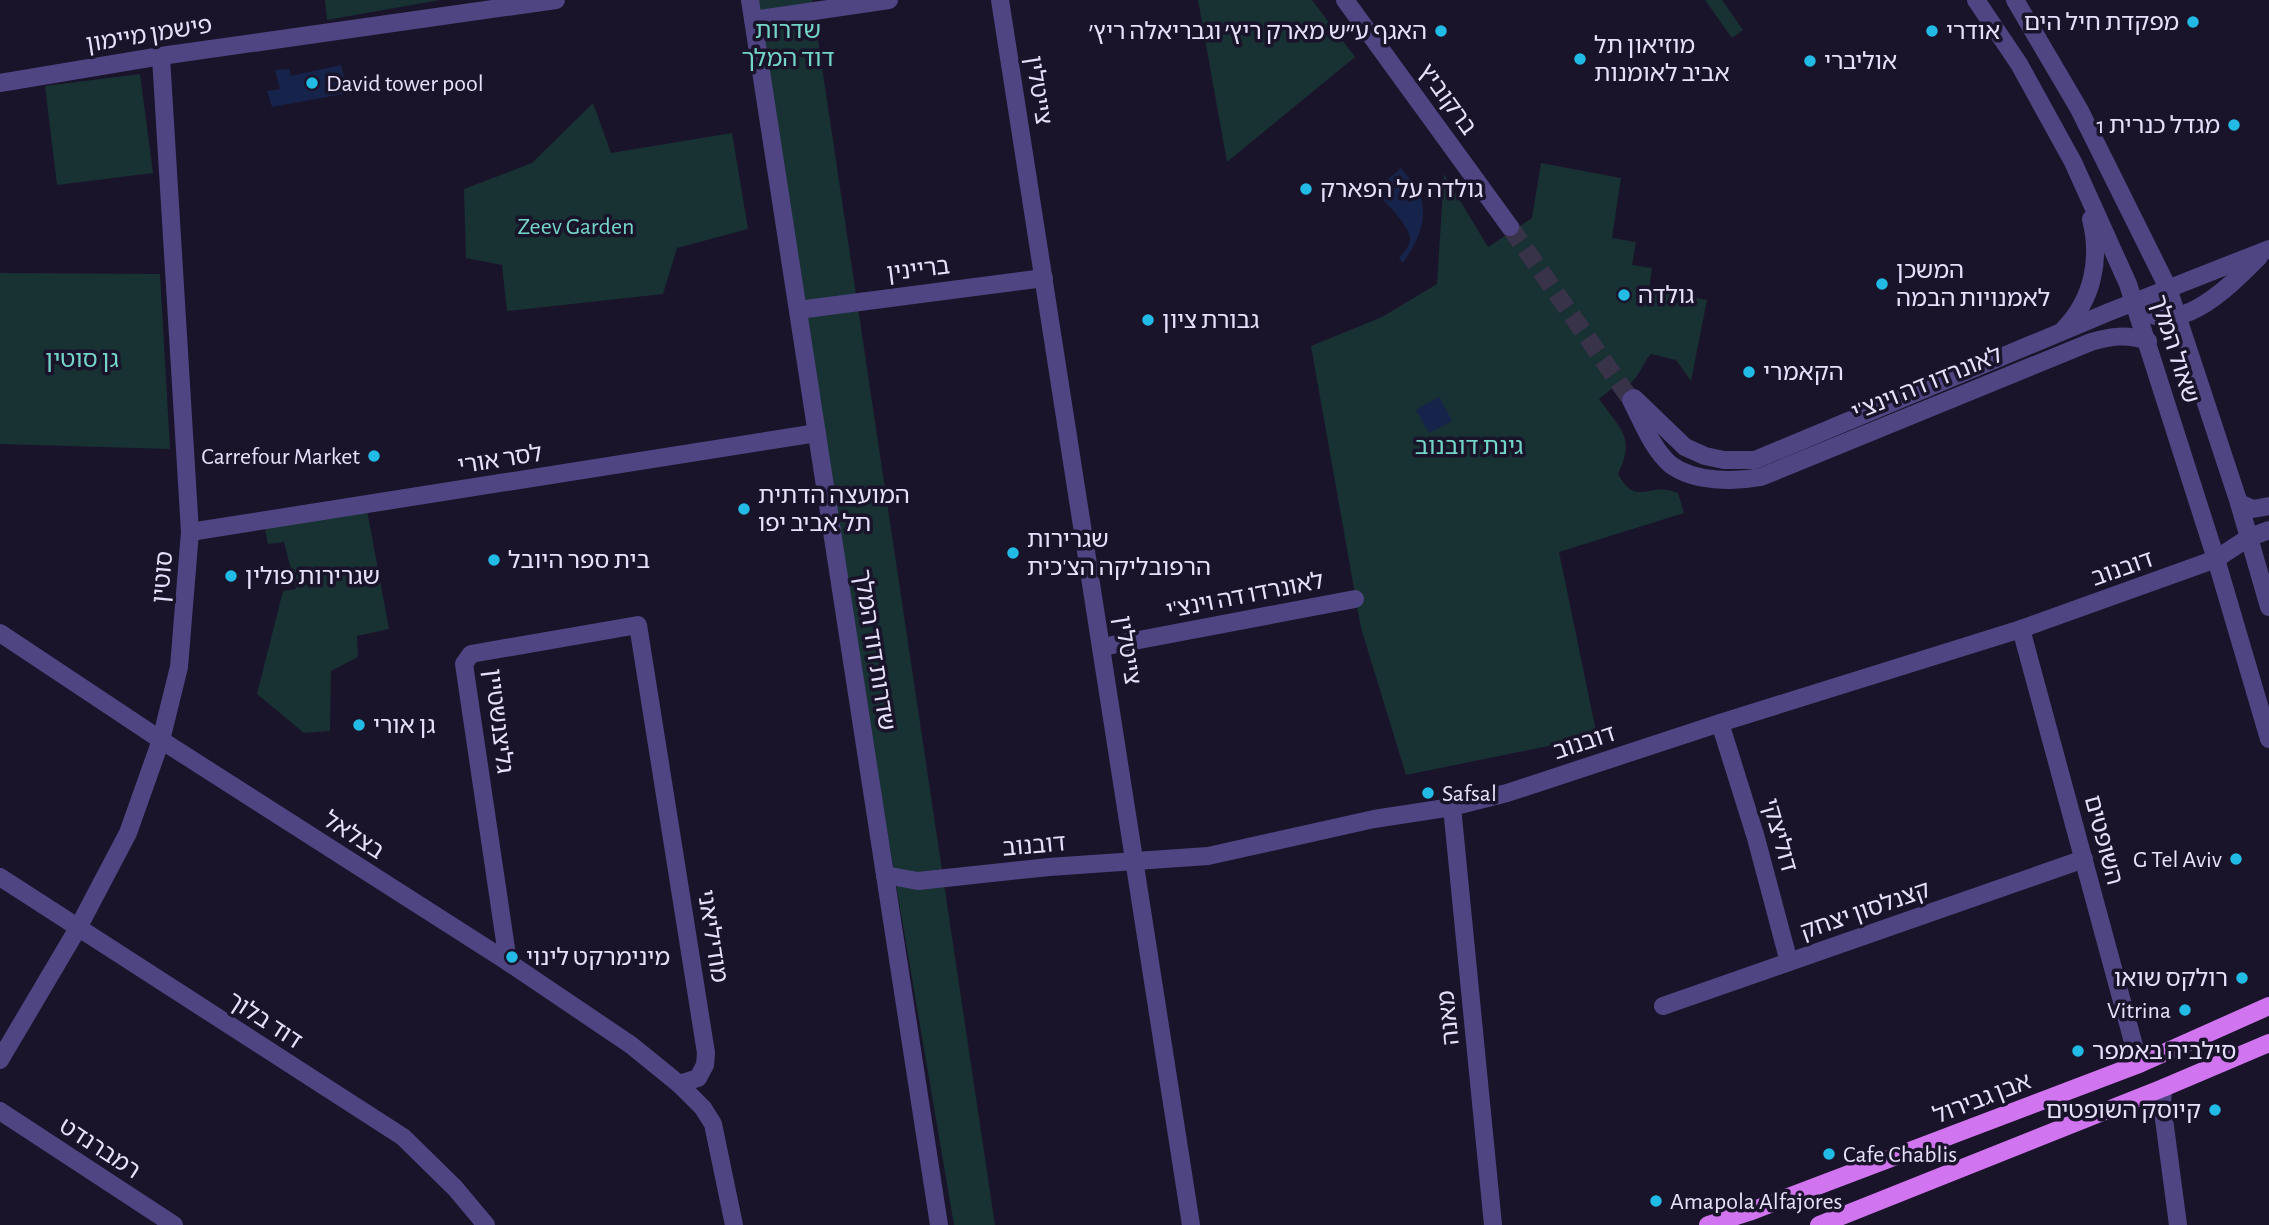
<svg xmlns="http://www.w3.org/2000/svg" width="2269" height="1225" font-family="'Alegreya Sans','Noto Sans Hebrew',sans-serif">
	<style>
		.green { fill: #183133 }
		.water { fill: #16244c }
		.lines { fill: none; stroke-linecap: round; stroke-linejoin: round }
		.minor-tunnel { stroke: #39334a; stroke-width: 18; stroke-dasharray: 18 9; stroke-linecap: butt }
		.minor { stroke: #4f4583; stroke-width: 18 }
		.major { stroke: #d074ef; stroke-width: 18 }
		.poi-dot { fill: #22bbe6; stroke: #1a142a; stroke-width: 2.5 }
		.labels { text-anchor: middle; stroke-width: 7; stroke-linejoin: round; paint-order: stroke }
		.poi-label { font-size: 24px; fill: #e7e0fc; stroke: #1a142a; text-anchor: start }
		.park-label { font-size: 24px; fill: #73d5c8; stroke: #1a142a }
		.street-label { font-size: 24px; fill: #e7e0fc; stroke: #1a142a }
	</style>
	<rect width="100%" height="100%" fill="#1a142a"/>
	<g class="green">
		<polygon points="325,0 440,0 327,20"/>
		<polygon points="751,0 812,0 995,1225 954,1225 795,291"/>
		<polygon points="1198,0 1312,0 1355,57 1227,162"/>
		<polygon points="1705,0 1722,0 1743,30 1732,38"/>
		<polygon points="140,74 153,173 57,185 45,86"/>
		<polygon points="593,103 611,153 732,133 748,229 677,248 663,294 507,311 502,265 466,258 464,189 532,163"/>
		<path d="M1541 163 1621 178 1612 238 1636 242 1632 265 1652 268 1649 289 1707 300 1691 381 1676 360 1651 354C1641 365 1641 375 1629 384L1623 380 1599 399C1620 429 1636 437 1618 474 1637 509 1649 480 1678 493L1684 513 1559 552 1597 736 1406 775 1361 628 1311 346 1382 317 1437 284 1444 174 1488 247 1532 218Z"/>
		<polygon points="0,273 160,274 170,449 0,444"/>
		<polygon points="367,510 389,629 357,636 358,657 331,671 330,731 304,733 257,694 283,591 296,589 284,542 268,544 264,525"/>
	</g>
	<g class="water">
		<polygon points="341,65 348,93 272,107 267,91 280,89 275,70 289,69 291,76"/>
		<path d="M1401 168C1406 175 1414 183 1418 190 1431 217 1417 242 1403 263L1399 258C1403 253 1411 245 1410 238 1410 226 1384 201 1375 191Z"/>
		<polygon points="1439,397 1452,421 1429,433 1416,410"/>
	</g>
	<g class="lines">
		<polyline class="minor-tunnel" points="1510,227 1631,400"/>
		<g class="minor">
			<polyline points="750,0 939,1225"/>
			<polyline points="1000,0 1191,1225"/>
			<polyline points="1345,0 1510,227"/>
			<polyline points="1976,0 2019,64 2073,162 2128,284 2216,559 2269,739"/>
			<polyline points="2015,0 2079,109 2168,288 2239,503 2269,607"/>
			<polyline points="753,20 889,0"/>
			<polyline points="0,83 161,56 556,0"/>
			<path d="M2135 302C2172 346 2231 285 2259 257"/>
			<polyline points="798,310 1044,278"/>
			<path d="M2064 329C2093 299 2101 259 2091 219"/>
			<polyline points="1634,398 1685,447 1705,456 1724,460 1755,460 2109,312 2269,249"/>
			<path d="M1631 400C1642 421 1652 449 1671 465 1694 482 1734 482 1761 477L2091 342C2111 336 2127 334 2148 341"/>
			<polyline points="2239,503 2253,509 2269,506"/>
			<polyline points="190,532 817,433"/>
			<polyline points="2021,629 2139,1064"/>
			<polyline points="0,633 161,740 508,962 631,1045 679,1084 703,1108 713,1124 734,1225"/>
			<polyline points="1102,647 1355,599"/>
			<polyline points="1720,723 1756,838 1789,962"/>
			<polyline points="1452,807 1493,1225"/>
			<polyline points="885,875 918,881 1049,867 1208,856 1374,819 1452,807 1507,793 1720,723 2021,629 2216,559 2248,538 2269,530"/>
			<polyline points="0,877 403,1137 455,1188 486,1225"/>
			<polyline points="508,962 464,664 471,654 638,625 706,1053 705,1065 698,1078 679,1084"/>
			<polyline points="1663,1006 2084,859"/>
			<polyline points="0,1060 78,928 128,833 161,740 179,667 190,532 161,57"/>
			<polyline points="2163,1088 2162,1104 2178,1225"/>
			<polyline points="0,1111 174,1225"/>
		</g>
		<g class="major">
			<polyline points="1708,1225 1749,1212 2139,1064 2269,1006"/>
			<polyline points="1819,1225 2163,1088 2269,1043"/>
		</g>
	</g>
	<g class="poi-dot">
		<circle cx="2193" cy="22" r="7"/>
		<circle cx="1441" cy="31" r="7"/>
		<circle cx="1932" cy="31" r="7"/>
		<circle cx="1580" cy="59" r="7"/>
		<circle cx="1810" cy="61" r="7"/>
		<circle cx="312" cy="83" r="7"/>
		<circle cx="2234" cy="125" r="7"/>
		<circle cx="1306" cy="189" r="7"/>
		<circle cx="1882" cy="284" r="7"/>
		<circle cx="1624" cy="295" r="7"/>
		<circle cx="1148" cy="320" r="7"/>
		<circle cx="1749" cy="372" r="7"/>
		<circle cx="374" cy="456" r="7"/>
		<circle cx="744" cy="509" r="7"/>
		<circle cx="1013" cy="553" r="7"/>
		<circle cx="494" cy="560" r="7"/>
		<circle cx="231" cy="576" r="7"/>
		<circle cx="359" cy="725" r="7"/>
		<circle cx="1428" cy="793" r="7"/>
		<circle cx="2236" cy="859" r="7"/>
		<circle cx="512" cy="957" r="7"/>
		<circle cx="2242" cy="978" r="7"/>
		<circle cx="2185" cy="1010" r="7"/>
		<circle cx="2078" cy="1051" r="7"/>
		<circle cx="2215" cy="1110" r="7"/>
		<circle cx="1829" cy="1154" r="7"/>
		<circle cx="1656" cy="1201" r="7"/>
	</g>
	<g class="labels">
		<g class="poi-label">
			<text x="2179" y="30" text-anchor="end">מפקדת חיל הים</text>
			<text x="1427" y="39" text-anchor="end">האגף ע״ש מארק ריץ׳ וגבריאלה ריץ׳</text>
			<text x="1946" y="39">אודרי</text>
			<text x="1594" y="53">מוזיאון תל<tspan x="1594" dy="28">אביב לאומנות</tspan></text>
			<text x="1824" y="69">אוליברי</text>
			<text x="326" y="91">David tower pool</text>
			<text x="2220" y="133" text-anchor="end">מגדל כנרית 1</text>
			<text x="1320" y="197">גולדה על הפארק</text>
			<text x="1896" y="278">המשכן<tspan x="1896" dy="28">לאמנויות הבמה</tspan></text>
			<text x="1638" y="303">גולדה</text>
			<text x="1162" y="328">גבורת ציון</text>
			<text x="1763" y="380">הקאמרי</text>
			<text x="360" y="464" text-anchor="end">Carrefour Market</text>
			<text x="758" y="503">המועצה הדתית<tspan x="758" dy="28">תל אביב יפו</tspan></text>
			<text x="1027" y="547">שגרירות<tspan x="1027" dy="28">הרפובליקה הצ'כית</tspan></text>
			<text x="508" y="568">בית ספר היובל</text>
			<text x="245" y="584">שגרירות פולין</text>
			<text x="373" y="733">גן אורי</text>
			<text x="1442" y="801">Safsal</text>
			<text x="2222" y="867" text-anchor="end">G Tel Aviv</text>
			<text x="526" y="965">מינימרקט לינוי</text>
			<text x="2228" y="986" text-anchor="end">רולקס שואו</text>
			<text x="2171" y="1018" text-anchor="end">Vitrina</text>
			<text x="2092" y="1059">סילביה באמפר</text>
			<text x="2201" y="1118" text-anchor="end">קיוסק השופטים</text>
			<text x="1843" y="1162">Cafe Chablis</text>
			<text x="1670" y="1209">Amapola Alfajores</text>
		</g>
		<g class="park-label">
			<text x="788" y="38">שדרות<tspan x="788" dy="28">דוד המלך</tspan></text>
			<text x="576" y="234">Zeev Garden</text>
			<text x="82" y="367">גן סוטין</text>
			<text x="1469" y="454">גינת דובנוב</text>
		</g>
		<g class="street-label">
			<text transform="translate(149 34) rotate(-9)" y="8">פישמן מיימון</text>
			<text transform="translate(1039 90) rotate(81)" y="8">צייטלין</text>
			<text transform="translate(1448 99) rotate(54)" y="8">ברקוביץ</text>
			<text transform="translate(918 269) rotate(-7)" y="8">בריינין</text>
			<text transform="translate(2175 349) rotate(72)" y="8">שאול המלך</text>
			<text transform="translate(1927 383) rotate(-22)" y="8">לאונרדו דה וינצ'י</text>
			<text transform="translate(500 459) rotate(-9)" y="8">לסר אורי</text>
			<text transform="translate(2122 568) rotate(-19)" y="8">דובנוב</text>
			<text transform="translate(162 577) rotate(-85)" y="8">סוטין</text>
			<text transform="translate(1245 595) rotate(-11)" y="8">לאונרדו דה וינצ'י</text>
			<text transform="translate(875 650) rotate(81)" y="8">שדרות דוד המלך</text>
			<text transform="translate(1128 650) rotate(81)" y="8">צייטלין</text>
			<text transform="translate(499 721) rotate(83)" y="8">גליצנשטיין</text>
			<text transform="translate(1584 742) rotate(-18)" y="8">דובנוב</text>
			<text transform="translate(354 835) rotate(33)" y="8">בצלאל</text>
			<text transform="translate(1780 835) rotate(74)" y="8">דוליצקי</text>
			<text transform="translate(2104 840) rotate(75)" y="8">השופטים</text>
			<text transform="translate(1034 845) rotate(-5)" y="8">דובנוב</text>
			<text transform="translate(1865 910) rotate(-19)" y="8">קצנלסון יצחק</text>
			<text transform="translate(713 936) rotate(81)" y="8">מודיליאני</text>
			<text transform="translate(1448 1018) rotate(-96)" y="8">מאנה</text>
			<text transform="translate(265 1020) rotate(33)" y="8">דוד בלוך</text>
			<text transform="translate(1982 1098) rotate(-21)" y="8">אבן גבירול</text>
			<text transform="translate(100 1148) rotate(33)" y="8">רמברנדט</text>
		</g>
	</g>
</svg>
